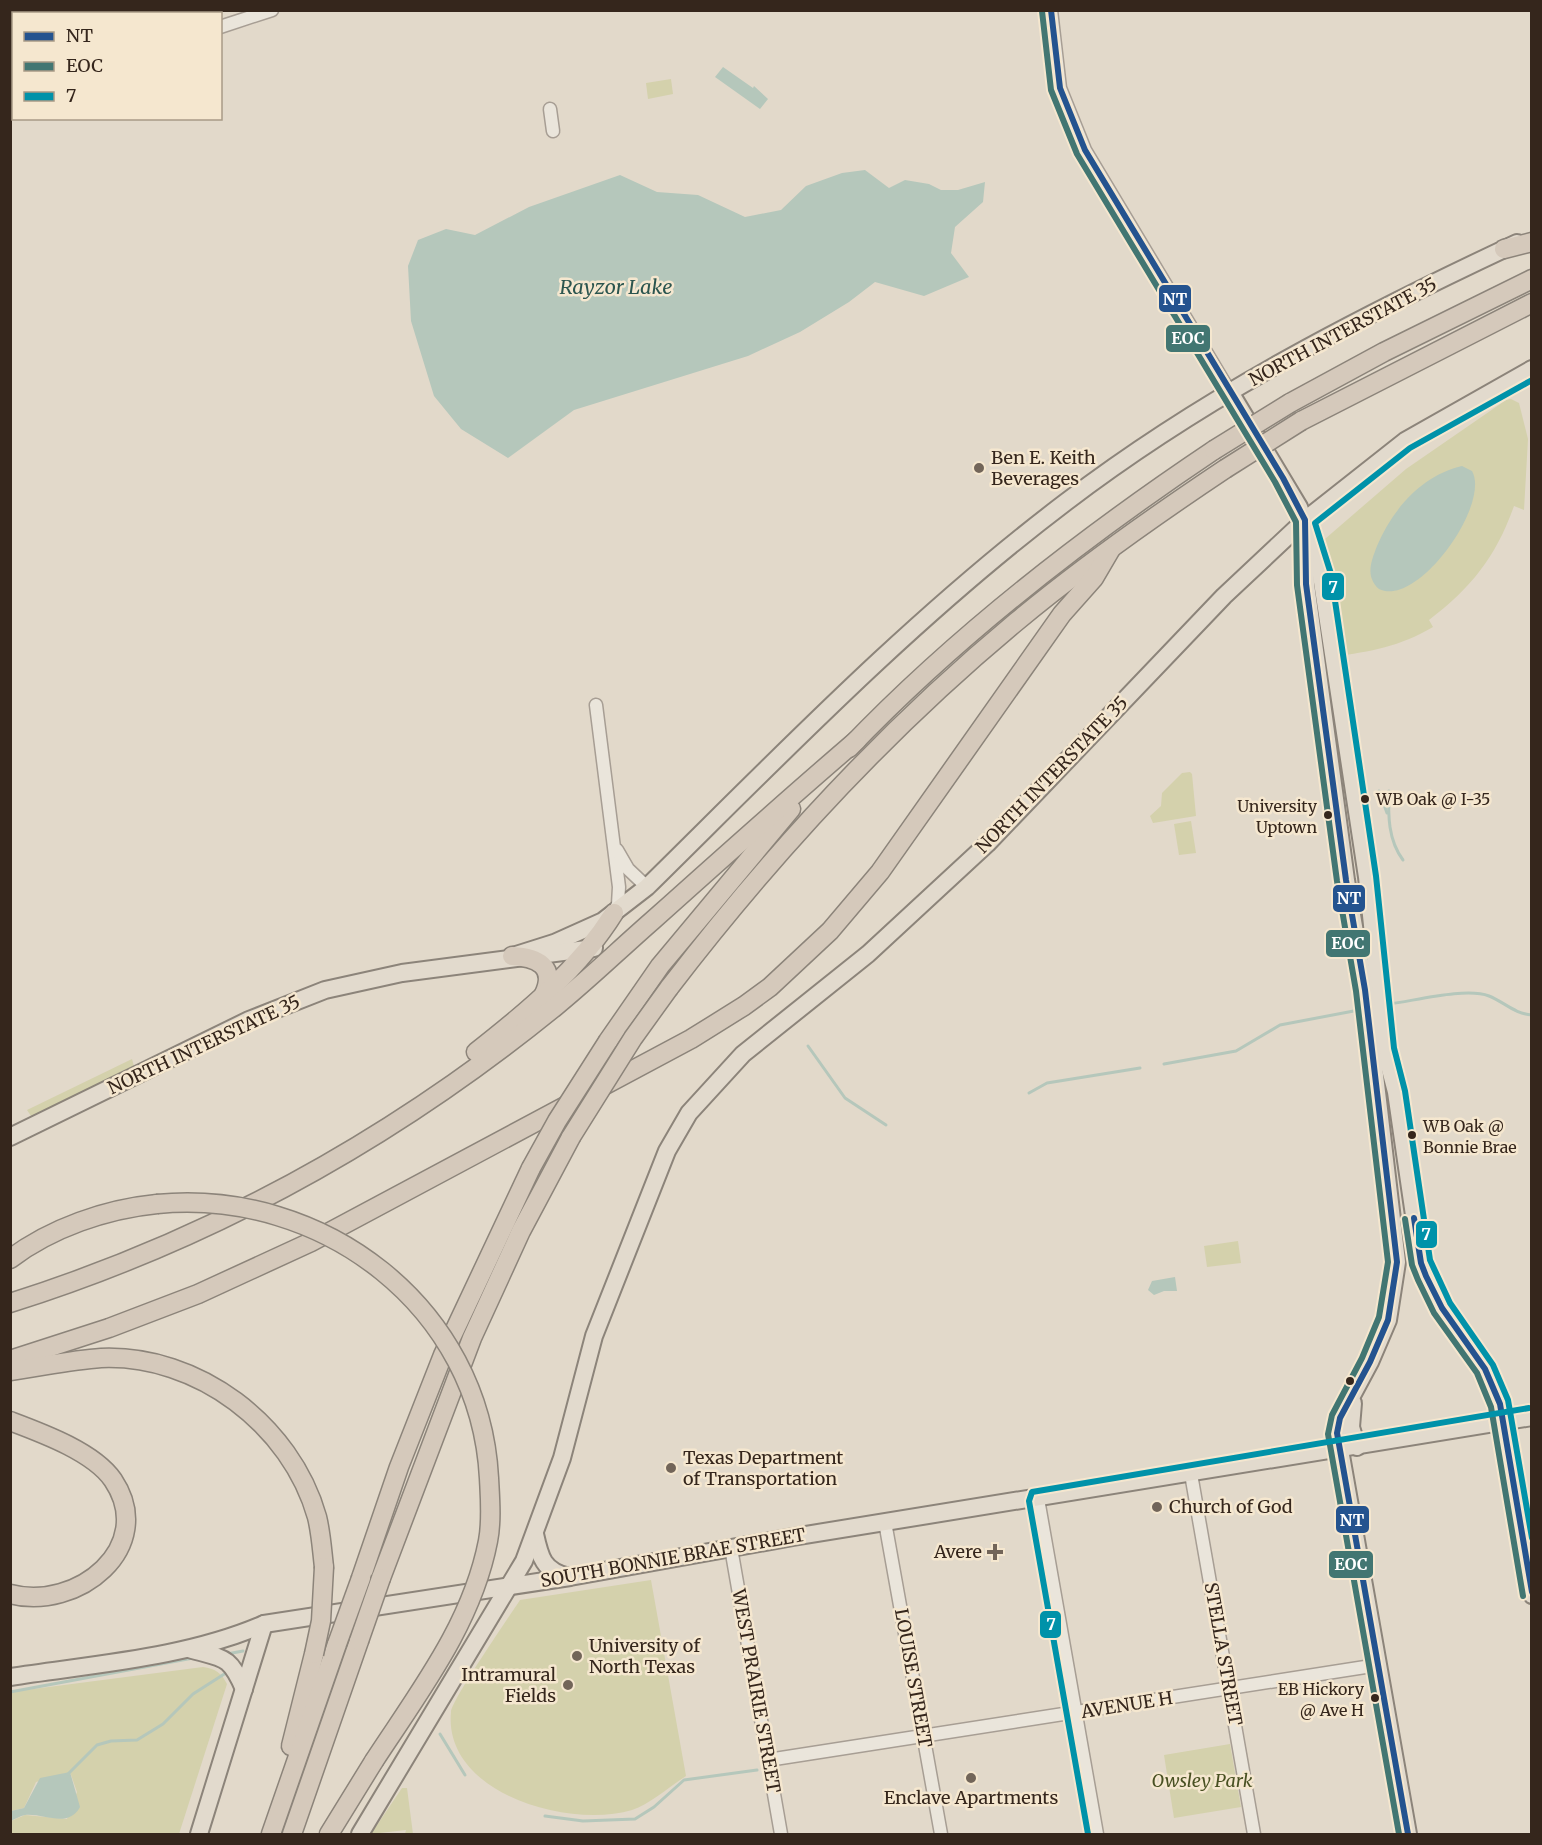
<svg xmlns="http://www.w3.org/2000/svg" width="1542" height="1845" font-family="Merriweather,serif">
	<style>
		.green { fill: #d4d1ac }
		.water { fill: #b5c7bb }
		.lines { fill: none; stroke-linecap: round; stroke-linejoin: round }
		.stream { stroke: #b5c7bb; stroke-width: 3 }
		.minor-casing { stroke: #a79e94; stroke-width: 15 }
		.major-casing { stroke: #8c847a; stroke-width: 20 }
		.highway-casing { stroke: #8c847a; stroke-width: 21 }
		.minor { stroke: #eae5db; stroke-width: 12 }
		.major { stroke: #e2dacd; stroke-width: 16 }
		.highway { stroke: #d5c9bb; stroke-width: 18 }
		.highway-bridge-casing { stroke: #8c847a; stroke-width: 21; stroke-linecap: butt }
		.highway-bridge { stroke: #d5c9bb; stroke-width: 18 }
		.bus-1-casing { stroke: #f5e7cf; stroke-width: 10 }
		.bus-2-casing { stroke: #f5e7cf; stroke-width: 10 }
		.bus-3-casing { stroke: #f5e7cf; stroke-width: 10 }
		.bus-1 { stroke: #24538f; stroke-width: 6 }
		.bus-2 { stroke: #427672; stroke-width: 6 }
		.bus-3 { stroke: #0092a9; stroke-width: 6 }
		.poi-dot { fill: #726559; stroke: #f5e7cf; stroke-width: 2 }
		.bus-dot { fill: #35261c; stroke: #f5e7cf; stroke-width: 2 }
		.labels { text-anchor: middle; stroke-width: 5; stroke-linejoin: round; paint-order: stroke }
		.bus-label { font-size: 16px; fill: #35261c; stroke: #f5e7cf; text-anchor: start }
		.street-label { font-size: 18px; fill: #35261c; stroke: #f5e7cf }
		.poi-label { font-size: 18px; fill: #35261c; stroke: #f5e7cf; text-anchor: start }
		.park-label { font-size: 18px; font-style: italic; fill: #495123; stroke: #f5e7cf }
		.water-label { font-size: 20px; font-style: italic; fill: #2b554f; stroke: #f5e7cf }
		.line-badge { stroke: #f5e7cf; stroke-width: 2 }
		.badge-label { font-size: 16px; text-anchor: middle; font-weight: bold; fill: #fff }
	</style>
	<rect width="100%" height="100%" fill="#e2d9ca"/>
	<g class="green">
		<polygon points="671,79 673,94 648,99 646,83"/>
		<path d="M1511 399 1519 403 1528 439 1524 510 1514 506C1496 557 1471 588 1429 620L1433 627C1399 647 1372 651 1333 657L1318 545 1406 469 1506 400Z"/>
		<polygon points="1190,772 1192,774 1196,816 1153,823 1150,816 1161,806 1162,793 1182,773"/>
		<polygon points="1191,821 1196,853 1179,855 1174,824"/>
		<polygon points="132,1059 135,1070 33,1119 27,1110"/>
		<polygon points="1238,1241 1241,1263 1207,1267 1204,1246"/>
		<path d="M651 1580 686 1776C669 1787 650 1804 632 1810 568 1829 443 1793 451 1712 452 1699 509 1617 520 1600Z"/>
		<path d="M203 1667C215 1669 221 1672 227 1684L179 1834H11V1821L25 1815 67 1819 77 1792 70 1772 36 1782 24 1808 11 1811 10 1692Z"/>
		<polygon points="1230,1744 1241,1807 1174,1818 1164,1755"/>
		<polygon points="402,1788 407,1788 413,1834 405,1834 406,1830 371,1834"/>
	</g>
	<g class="water">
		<polygon points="723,67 753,88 754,86 768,99 760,109 715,77"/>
		<polygon points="865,170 889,188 905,180 929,184 941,190 958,190 985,182 983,202 955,227 951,253 969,277 924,296 875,282 849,302 800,332 748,356 574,410 508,458 461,429 434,396 411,321 408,266 418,240 446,229 475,235 529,207 620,175 657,192 698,195 745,217 781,210 806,186 842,173"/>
		<path d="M1462 466 1472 471C1491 504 1418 608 1379 589 1365 576 1371 562 1377 546 1392 510 1422 475 1462 466Z"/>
		<polygon points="1175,1277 1177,1291 1164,1291 1154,1295 1148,1290 1152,1281"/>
		<path d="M70 1772 80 1807C68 1829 44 1813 25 1815 20 1816 15 1819 11 1821V1811L24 1808 40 1778Z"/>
	</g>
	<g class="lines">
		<g class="stream">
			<polyline points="1379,791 1387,813"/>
			<path d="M1389 791C1388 815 1388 840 1403 860"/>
			<path d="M1389 1004C1414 1001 1466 987 1489 996 1504 1002 1515 1014 1532 1015"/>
			<polyline points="808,1046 845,1098 886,1125"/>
			<polyline points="1164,1064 1236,1051 1280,1025 1359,1010"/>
			<polyline points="1029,1093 1047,1083 1140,1068"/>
			<polyline points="227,1654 243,1651"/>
			<polyline points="10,1692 193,1658"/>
			<polyline points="440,1734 465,1775"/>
			<polyline points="68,1774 97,1745 111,1741 137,1740 163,1724 193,1694 229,1671"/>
			<polyline points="545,1816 583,1821 635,1819 654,1807 684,1780 757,1770"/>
		</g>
		<g class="minor-casing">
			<g id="minor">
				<polyline points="1051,10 1060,88 1085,150 1230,392"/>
				<polyline points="220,27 272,10"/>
				<polyline points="10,60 14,60"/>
				<polyline points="550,109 553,131"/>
				<polyline points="596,705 619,887 618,904 614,913"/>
				<polyline points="617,850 628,869 647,887"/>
				<polyline points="1191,1474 1254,1834"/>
				<polyline points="1038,1499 1097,1834"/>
				<polyline points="885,1522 941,1834"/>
				<polyline points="731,1548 781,1834"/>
				<polyline points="768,1760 1378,1665"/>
			</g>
		</g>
		<g class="major-casing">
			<g id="major">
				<polyline points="1230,392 1299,507 1319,562 1367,877 1385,1050 1396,1092 1421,1263 1442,1308 1485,1369 1500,1404 1532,1595"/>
				<polyline points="1305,520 1306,584 1346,880 1365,990 1397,1262 1388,1320 1370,1362 1340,1418 1337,1433 1408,1834"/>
				<path d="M513 956 554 943 603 921 647 887C782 754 914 617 1066 502 1205 396 1359 317 1517 243"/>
				<polyline points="10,1137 249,1020 325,990 402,973 594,948"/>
				<polyline points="1353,1403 1351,1427 1357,1447"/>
				<path d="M535 1534C540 1557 543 1571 569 1577"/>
				<path d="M189 1649C223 1659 229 1654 244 1689"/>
				<path d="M10 1677C94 1664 186 1658 264 1624L570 1577 793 1537 1532 1417"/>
				<polyline points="199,1834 264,1624"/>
				<polyline points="360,1834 524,1561 562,1458 594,1336 667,1151 689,1113 743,1054 868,954 987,844 1224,596 1305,520 1405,441 1532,369"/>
			</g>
		</g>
		<g class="highway-casing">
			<g id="highway">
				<polyline points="1504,249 1532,242"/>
				<polyline points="1290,403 1384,352 1532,279"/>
				<polyline points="1301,421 1532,303"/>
				<path d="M849 748C958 634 1084 537 1214 450"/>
				<path d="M512 956C536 957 557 966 544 994"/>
				<path d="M669 988C771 855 886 730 1016 622 1082 567 1153 517 1225 469"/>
				<polyline points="608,1041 660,966 791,809"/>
				<path d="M476 1052C527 1012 579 969 614 913"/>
				<path d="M10 1259C51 1228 106 1209 157 1204"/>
				<path d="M10 1303C210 1240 394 1138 556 1006 589 979 620 949 652 921 720 860 788 799 857 740"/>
				<polyline points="10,1360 109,1328 198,1294 311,1242 691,1039 744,1006 770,987 830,931 880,872 1062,614 1094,578 1111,549"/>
				<path d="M10 1371C40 1367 71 1360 101 1358 198 1354 291 1425 317 1517 321 1533 322 1550 324 1567"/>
				<path d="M10 1421C42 1433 94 1452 113 1480 158 1547 77 1612 10 1594"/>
				<polyline points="361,1578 399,1467 443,1355 531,1168"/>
				<polyline points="381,1578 472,1338 521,1231 571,1137"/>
				<polyline points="291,1746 314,1654"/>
				<polyline points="271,1834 337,1644"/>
				<polyline points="292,1834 359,1641"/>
				<polyline points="329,1834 374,1761"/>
			</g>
		</g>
		<use href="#minor" class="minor"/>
		<use href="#major" class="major"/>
		<use href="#highway" class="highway"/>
		<g class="highway-bridge-casing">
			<g id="highway-bridge">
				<polyline points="1214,450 1290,403"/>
				<polyline points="1225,469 1301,421"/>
				<polyline points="571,1137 633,1038 669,988"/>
				<polyline points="531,1168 557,1121 608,1041"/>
				<path d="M157 1204C323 1188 480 1307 489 1478 490 1498 492 1521 488 1541 472 1624 419 1692 374 1761"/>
				<polyline points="359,1641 381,1578"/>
				<polyline points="337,1644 361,1578"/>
				<polyline points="314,1654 321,1621 324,1567"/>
			</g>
		</g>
		<use href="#highway-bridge" class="highway-bridge"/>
		<g class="bus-1-casing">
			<g id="bus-1">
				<polyline points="1051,10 1060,88 1085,150 1283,478 1305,520 1306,584 1346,880 1365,990 1397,1262 1388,1320 1370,1362 1340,1418 1337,1433 1408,1834"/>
				<polyline points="1414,1218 1421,1263 1426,1276 1442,1308 1485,1369 1500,1404 1532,1592"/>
			</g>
		</g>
		<g class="bus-2-casing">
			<g id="bus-2">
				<polyline points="1042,11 1051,90 1077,154 1275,482 1296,522 1297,585 1337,881 1356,991 1388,1262 1379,1317 1362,1358 1332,1415 1328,1434 1399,1834"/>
				<polyline points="1405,1219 1412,1265 1418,1280 1434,1313 1477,1373 1491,1407 1523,1596"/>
			</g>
		</g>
		<g class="bus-3-casing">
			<g id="bus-3">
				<polyline points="1532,380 1410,448 1315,523 1331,574 1376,876 1394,1048 1405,1091 1430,1260 1450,1303 1493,1365 1508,1400 1532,1538"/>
				<polyline points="1088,1834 1029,1501 1032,1492 1529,1408"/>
			</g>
		</g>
		<use href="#bus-1" class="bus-1"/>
		<use href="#bus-2" class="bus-2"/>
		<use href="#bus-3" class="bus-3"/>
	</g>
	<g class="poi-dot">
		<circle cx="979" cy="468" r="6"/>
		<circle cx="671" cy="1468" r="6"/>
		<circle cx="1157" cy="1507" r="6"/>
		<path d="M992 1543h6v6h6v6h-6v6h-6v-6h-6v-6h6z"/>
		<circle cx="577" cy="1656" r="6"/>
		<circle cx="568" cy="1685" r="6"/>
		<circle cx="971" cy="1778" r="6"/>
	</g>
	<g class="bus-dot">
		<circle cx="1365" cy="799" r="5"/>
		<circle cx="1328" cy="815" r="5"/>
		<circle cx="1412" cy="1135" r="5"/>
		<circle cx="1350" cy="1381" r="5"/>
		<circle cx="1375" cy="1698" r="5"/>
	</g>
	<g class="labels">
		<g class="bus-label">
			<text x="1376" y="805">WB Oak @ I-35</text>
			<text x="1317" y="812" text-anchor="end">University<tspan x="1317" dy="21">Uptown</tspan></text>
			<text x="1423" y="1132">WB Oak @<tspan x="1423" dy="21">Bonnie Brae</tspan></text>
			<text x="1364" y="1695" text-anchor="end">EB Hickory<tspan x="1364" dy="21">@ Ave H</tspan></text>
		</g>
		<g class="street-label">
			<text transform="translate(1343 332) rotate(-28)" y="6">NORTH INTERSTATE 35</text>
			<text transform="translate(1052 775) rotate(-46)" y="6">NORTH INTERSTATE 35</text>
			<text transform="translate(204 1045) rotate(-25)" y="6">NORTH INTERSTATE 35</text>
			<text transform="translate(673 1558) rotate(-10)" y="6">SOUTH BONNIE BRAE STREET</text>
			<text transform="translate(1223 1654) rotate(80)" y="6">STELLA STREET</text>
			<text transform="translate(913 1678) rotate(80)" y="6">LOUISE STREET</text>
			<text transform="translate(756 1691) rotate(80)" y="6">WEST PRAIRIE STREET</text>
			<text transform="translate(1127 1705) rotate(-9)" y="6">AVENUE H</text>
		</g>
		<g class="poi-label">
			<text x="991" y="464">Ben E. Keith<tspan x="991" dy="21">Beverages</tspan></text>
			<text x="683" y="1464">Texas Department<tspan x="683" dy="21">of Transportation</tspan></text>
			<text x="1169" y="1513">Church of God</text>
			<text x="982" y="1558" text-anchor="end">Avere</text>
			<text x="589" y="1652">University of<tspan x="589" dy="21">North Texas</tspan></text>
			<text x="556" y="1681" text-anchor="end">Intramural<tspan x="556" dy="21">Fields</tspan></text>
			<text x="971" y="1804" text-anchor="middle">Enclave Apartments</text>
		</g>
		<g class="park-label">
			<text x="1202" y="1787">Owsley Park</text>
		</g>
		<g class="water-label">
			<text x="616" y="294">Rayzor Lake</text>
		</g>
	</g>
	<g class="line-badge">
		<rect x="1158" y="284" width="34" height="29" rx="6" fill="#24538f"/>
		<rect x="1165" y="324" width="46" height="29" rx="6" fill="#427672"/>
		<rect x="1321" y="572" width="24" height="29" rx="6" fill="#0092a9"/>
		<rect x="1332" y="884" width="34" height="29" rx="6" fill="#24538f"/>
		<rect x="1325" y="929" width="46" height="29" rx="6" fill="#427672"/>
		<rect x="1415" y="1220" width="23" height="29" rx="6" fill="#0092a9"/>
		<rect x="1335" y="1505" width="35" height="29" rx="6" fill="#24538f"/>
		<rect x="1328" y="1550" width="46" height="29" rx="6" fill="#427672"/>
		<rect x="1039" y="1610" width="23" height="29" rx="6" fill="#0092a9"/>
	</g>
	<g class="badge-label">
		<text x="1175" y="305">NT</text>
		<text x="1188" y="344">EOC</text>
		<text x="1333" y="593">7</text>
		<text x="1349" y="904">NT</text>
		<text x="1348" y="949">EOC</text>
		<text x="1426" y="1240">7</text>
		<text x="1352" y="1526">NT</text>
		<text x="1351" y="1570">EOC</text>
		<text x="1051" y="1630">7</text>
	</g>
	<rect width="1542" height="1845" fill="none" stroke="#35261c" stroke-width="24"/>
	<rect x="12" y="12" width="210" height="108" fill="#f5e7cf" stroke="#a89a87" stroke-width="1.5"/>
	<rect x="24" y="32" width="30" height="9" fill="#24538f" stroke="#a89a87" stroke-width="1.5"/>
	<text x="66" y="42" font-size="18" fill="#35261c">NT</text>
	<rect x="24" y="62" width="30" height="9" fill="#427672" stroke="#a89a87" stroke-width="1.5"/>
	<text x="66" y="72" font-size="18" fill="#35261c">EOC</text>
	<rect x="24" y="92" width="30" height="9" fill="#0092a9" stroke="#a89a87" stroke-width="1.5"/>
	<text x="66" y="102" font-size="18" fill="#35261c">7</text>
</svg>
